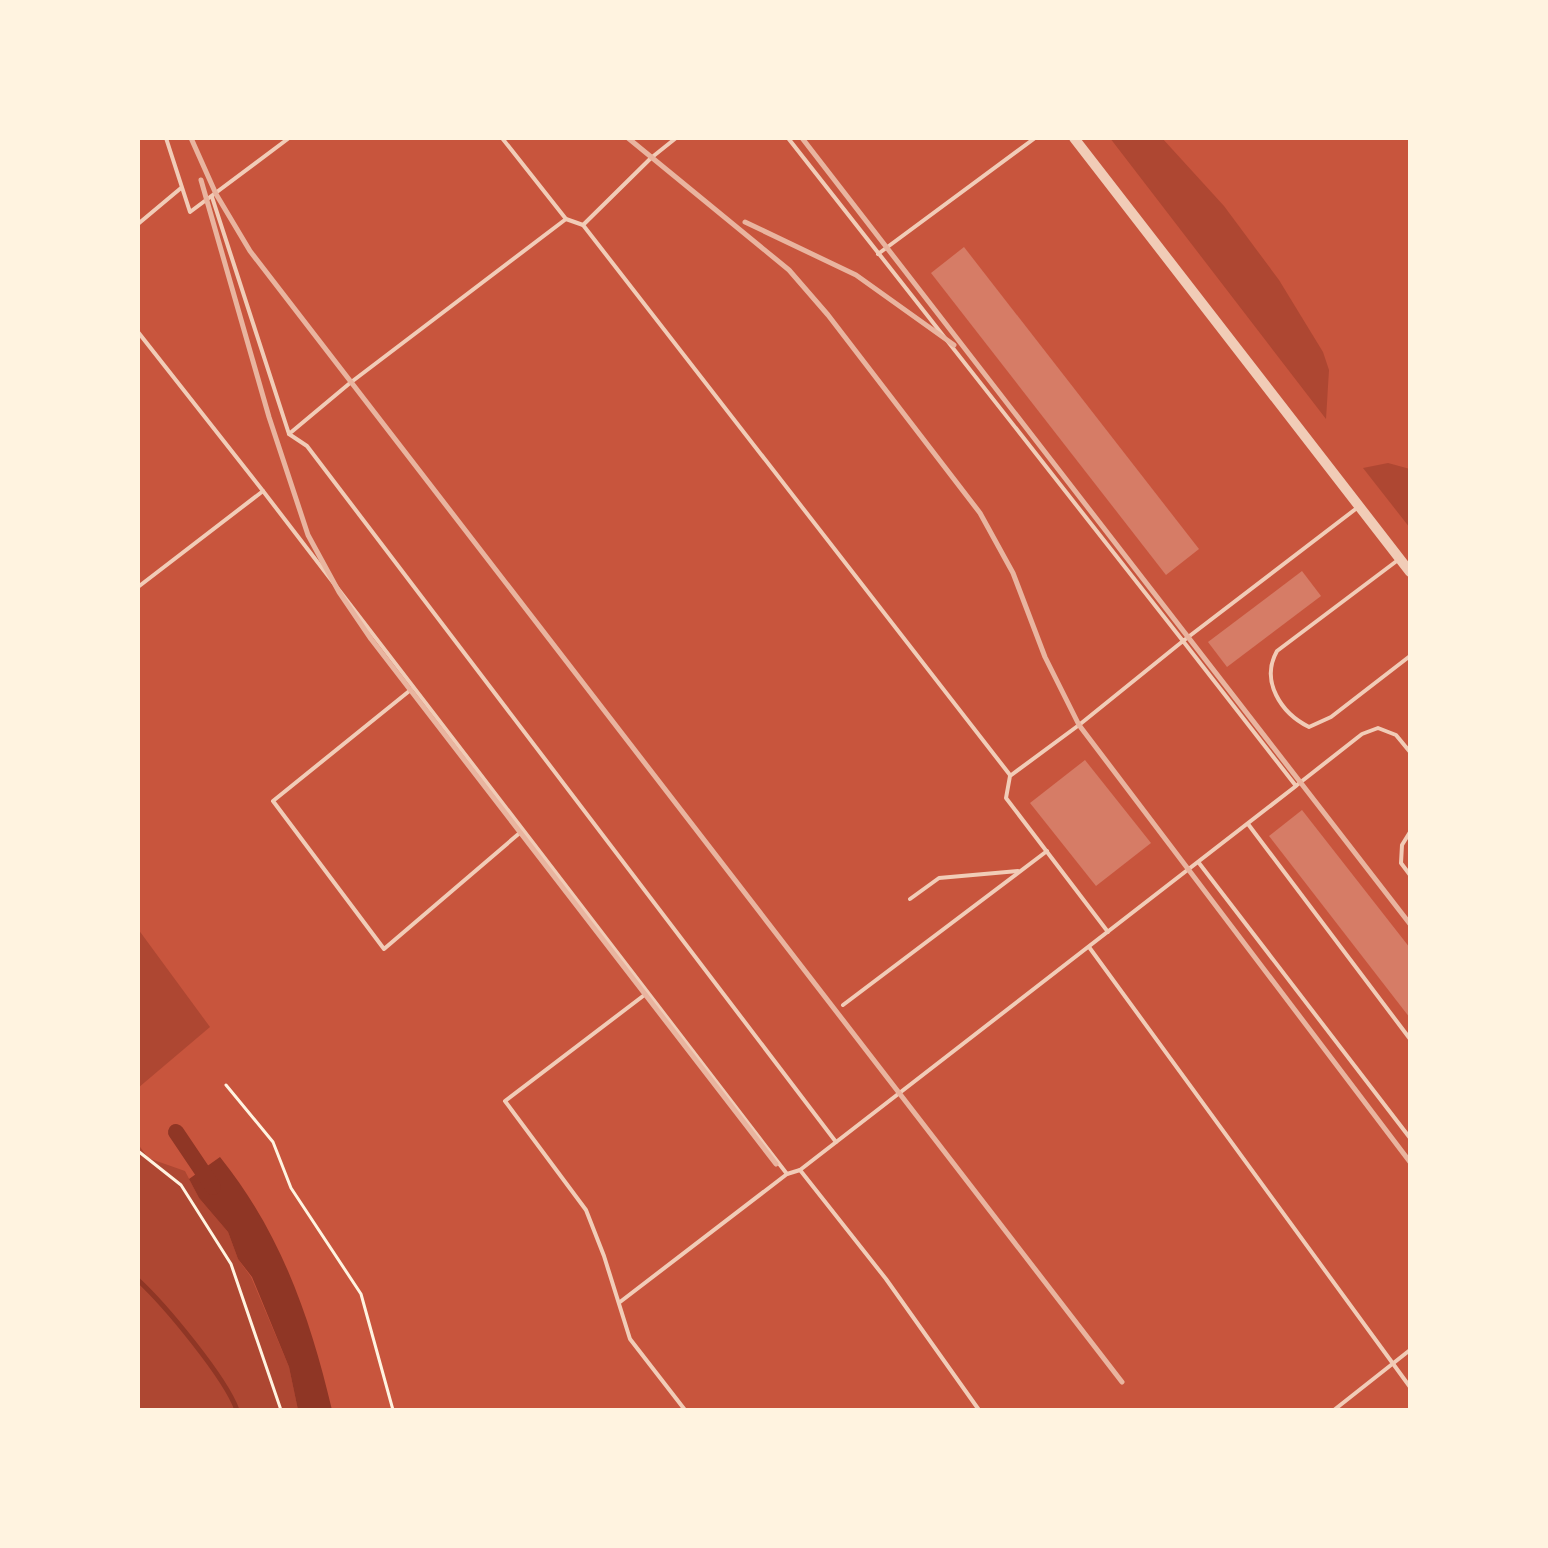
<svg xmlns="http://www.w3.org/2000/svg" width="1548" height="1548" font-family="'Source Sans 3',sans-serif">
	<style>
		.green { fill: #ae4732 }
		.water { fill: #8f3625 }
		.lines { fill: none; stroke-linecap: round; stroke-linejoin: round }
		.stream { stroke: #8f3625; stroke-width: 5 }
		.canal { stroke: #8f3625; stroke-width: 16 }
		.building { fill: #d67c66 }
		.path { stroke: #fff3e0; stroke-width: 3 }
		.service { stroke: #f1ccb7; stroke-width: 4 }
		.tertiary { stroke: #f1ccb7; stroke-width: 10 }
		.rail { stroke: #e9b49f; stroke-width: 5 }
	</style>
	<rect width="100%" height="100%" fill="#c8553d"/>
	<g class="green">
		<polygon points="1110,138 1162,138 1224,206 1279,280 1323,352 1329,370 1326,419"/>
		<polygon points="1388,463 1410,469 1410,528 1363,468"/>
		<polygon points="138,929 210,1027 138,1088"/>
		<polygon points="138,1144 148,1158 185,1171 199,1198 228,1232 238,1259 251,1277 289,1367 298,1410 138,1410"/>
	</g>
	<path class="water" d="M220 1157C281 1233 310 1317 332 1410H298L289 1367 252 1277 238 1259 228 1232 199 1198 189 1179Z"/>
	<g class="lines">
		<path class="stream" d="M138 1280C165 1305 225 1377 237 1410"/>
		<polyline class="canal" points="176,1132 213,1187"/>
	</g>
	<g class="building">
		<polygon points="964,247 1199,549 1166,575 931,273"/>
		<polygon points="1302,571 1321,596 1227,667 1208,642"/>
		<polygon points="1085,760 1151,843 1096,886 1030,803"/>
		<polygon points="1302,810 1410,948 1410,1018 1269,836"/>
	</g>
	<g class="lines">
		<g class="path">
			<polyline points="226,1085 273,1142 291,1188 361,1294 393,1410"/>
			<polyline points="138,1151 181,1185 231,1264 281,1410"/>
		</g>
		<g class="service">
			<polyline points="166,138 190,212 289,138"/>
			<polyline points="502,138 566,219 583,225 1010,775"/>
			<polyline points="788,138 1183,641 1357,508"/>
			<polyline points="212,197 289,434"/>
			<polyline points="566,219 350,383 289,434 307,446 836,1142"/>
			<polyline points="138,224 181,188"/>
			<polyline points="583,225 651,158 676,138"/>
			<polyline points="878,254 1035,138"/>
			<polyline points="138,332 263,491 787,1174 620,1302"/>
			<path d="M1398 560 1277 651C1260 681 1281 713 1309 727L1331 717 1410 656"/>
			<polyline points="138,587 263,491"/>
			<polyline points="413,688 273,801 384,949 522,831"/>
			<polyline points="1297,785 1362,734 1378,728 1396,735 1410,752"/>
			<polyline points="1248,824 1410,1039"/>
			<polyline points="1410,832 1402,845 1401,863 1410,875"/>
			<polyline points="1199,863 1410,1138"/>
			<polyline points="910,899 939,878 1018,871"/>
			<polyline points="1089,947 1410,1387"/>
			<polyline points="647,993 505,1101 586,1210 604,1256 630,1339 685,1410"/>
			<polyline points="843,1005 1047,851"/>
			<polyline points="800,1170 886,1279 979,1410"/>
			<polyline points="787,1174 800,1170 1296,786 1183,641 1079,725 1010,776 1006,798 1108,932"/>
			<polyline points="1334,1410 1410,1350"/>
		</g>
		<polyline class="tertiary" points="1074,138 1410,572"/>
		<g class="rail">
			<polyline points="191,138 216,194 250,251 1122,1382"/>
			<polyline points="628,138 789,270 828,315 980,513 1013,573 1045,657 1079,725 1410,1162"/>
			<polyline points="802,138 1410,924"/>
			<polyline points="201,180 269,417 308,535 339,592 371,639 776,1164"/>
			<polyline points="745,222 856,275 954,345"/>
		</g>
	</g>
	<rect width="1548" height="1548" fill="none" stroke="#fff3e0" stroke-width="280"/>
</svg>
